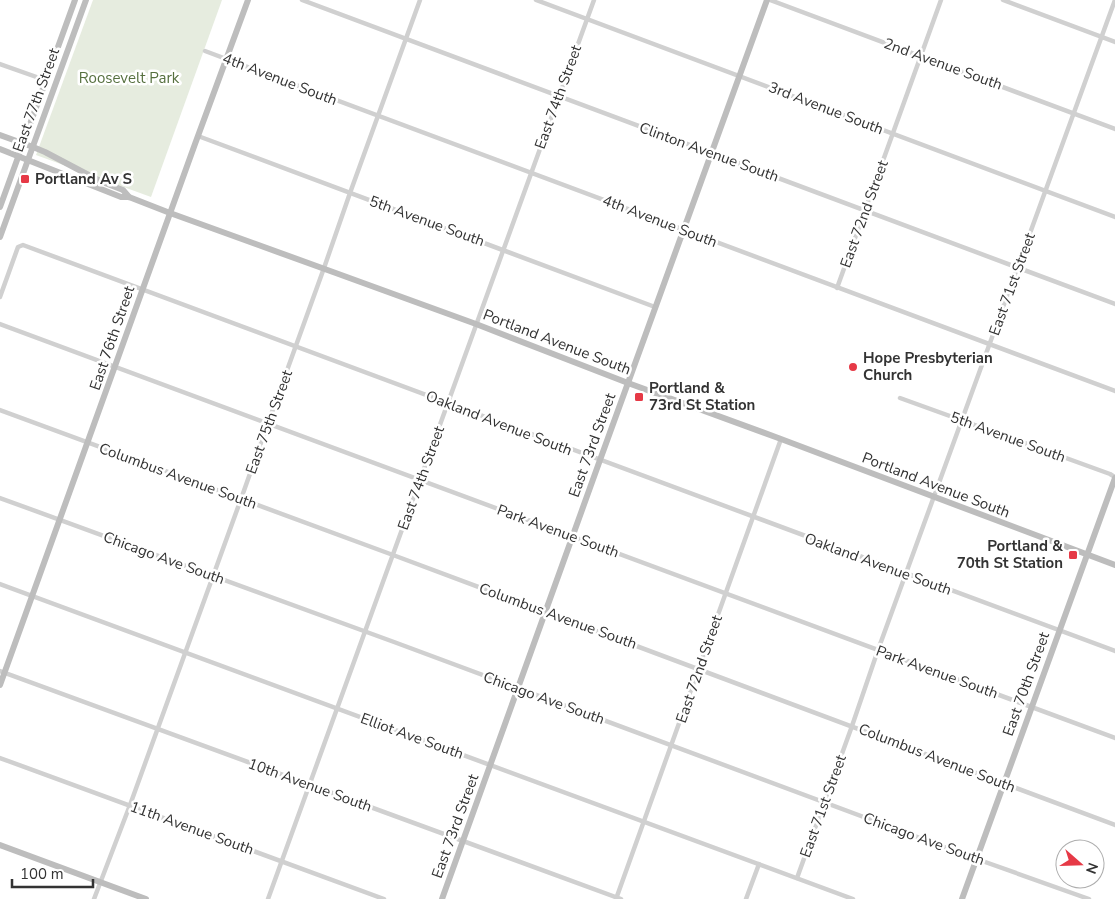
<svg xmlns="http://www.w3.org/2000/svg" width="1115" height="899" font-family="'Nunito Sans',sans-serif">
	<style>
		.green { fill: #e6ecdf }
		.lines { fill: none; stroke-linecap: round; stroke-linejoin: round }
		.street { stroke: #d0d0d0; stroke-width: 4.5 }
		.secondary { stroke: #bdbdbd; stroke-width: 6 }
		.poi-dot { fill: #e63946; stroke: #fff; stroke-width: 2 }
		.labels { text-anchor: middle; stroke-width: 5; stroke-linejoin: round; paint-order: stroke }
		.street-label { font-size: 15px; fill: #333; stroke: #fff }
		.park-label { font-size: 15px; fill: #56703f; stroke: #fff }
		.poi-label { font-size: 15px; font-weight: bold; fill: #333; stroke: #fff; text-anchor: start }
	</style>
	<rect width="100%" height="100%" fill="#fff"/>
	<polygon class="green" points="93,0 222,0 151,197 36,155"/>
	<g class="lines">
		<g class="street">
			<polyline points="302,0 1115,304"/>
			<polyline points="536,0 1115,217"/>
			<polyline points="770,0 1115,129"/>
			<polyline points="1003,0 1115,42"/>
			<polyline points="205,51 1115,391"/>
			<polyline points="0,64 45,80"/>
			<polyline points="198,136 655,307"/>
			<polyline points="837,288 941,0"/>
			<polyline points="0,297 18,247 23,245 1115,651"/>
			<polyline points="0,324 1115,738"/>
			<polyline points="900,398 1110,474 1115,477"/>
			<polyline points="0,410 393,555 1115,825"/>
			<polyline points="0,498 394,642 971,857 1089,899"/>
			<polyline points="0,584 853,899"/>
			<polyline points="0,671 621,899"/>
			<polyline points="0,758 384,899"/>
			<polyline points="797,878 852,726 878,650 1115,0"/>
			<polyline points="94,899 130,805 241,499 268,423 324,268 350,193 420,0"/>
			<polyline points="268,899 594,0"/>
			<polyline points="616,899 781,439"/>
			<polyline points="746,899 759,864"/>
		</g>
		<g class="secondary">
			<polyline points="0,135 33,147 45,152 100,181 123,190 129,197"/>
			<polyline points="0,149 121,197 129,197 170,213 333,272 476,324 628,383 781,439 1115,565"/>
			<polyline points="0,207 75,0"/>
			<polyline points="0,237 86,0"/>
			<polyline points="0,685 195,144 248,0"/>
			<polyline points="0,845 146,899"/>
			<polyline points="442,899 600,460 767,0"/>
			<polyline points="962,899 1115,478"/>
		</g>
	</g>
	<g class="poi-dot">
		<rect x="20" y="174" width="10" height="10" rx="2.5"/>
		<circle cx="853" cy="367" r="5"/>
		<rect x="634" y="392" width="10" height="10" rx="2.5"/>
		<rect x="1068" y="550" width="10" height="10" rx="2.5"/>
	</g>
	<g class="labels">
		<g class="street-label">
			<text transform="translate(943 64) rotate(20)" y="5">2nd Avenue South</text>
			<text transform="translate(280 79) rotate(21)" y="5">4th Avenue South</text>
			<text transform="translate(558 97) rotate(-70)" y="5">East 74th Street</text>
			<text transform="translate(36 100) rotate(-70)" y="5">East 77th Street</text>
			<text transform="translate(826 108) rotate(21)" y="5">3rd Avenue South</text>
			<text transform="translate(709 152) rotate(20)" y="5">Clinton Avenue South</text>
			<text transform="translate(864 214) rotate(-70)" y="5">East 72nd Street</text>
			<text transform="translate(427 221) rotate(20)" y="5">5th Avenue South</text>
			<text transform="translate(660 221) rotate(21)" y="5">4th Avenue South</text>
			<text transform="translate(1012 284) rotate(-70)" y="5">East 71st Street</text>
			<text transform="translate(112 338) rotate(-71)" y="5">East 76th Street</text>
			<text transform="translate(557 342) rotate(21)" y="5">Portland Avenue South</text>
			<text transform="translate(269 422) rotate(-70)" y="5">East 75th Street</text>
			<text transform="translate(499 423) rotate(21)" y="5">Oakland Avenue South</text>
			<text transform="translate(1008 437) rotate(20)" y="5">5th Avenue South</text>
			<text transform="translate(592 445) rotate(-70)" y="5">East 73rd Street</text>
			<text transform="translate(178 476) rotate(20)" y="5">Columbus Avenue South</text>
			<text transform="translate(421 478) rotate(-70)" y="5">East 74th Street</text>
			<text transform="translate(936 485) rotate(21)" y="5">Portland Avenue South</text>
			<text transform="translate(558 531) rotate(20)" y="5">Park Avenue South</text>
			<text transform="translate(164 558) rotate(20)" y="5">Chicago Ave South</text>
			<text transform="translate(878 564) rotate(20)" y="5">Oakland Avenue South</text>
			<text transform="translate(558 616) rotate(20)" y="5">Columbus Avenue South</text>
			<text transform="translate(699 669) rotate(-71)" y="5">East 72nd Street</text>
			<text transform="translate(937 672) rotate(20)" y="5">Park Avenue South</text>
			<text transform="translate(1026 684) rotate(-70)" y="5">East 70th Street</text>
			<text transform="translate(544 698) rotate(20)" y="5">Chicago Ave South</text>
			<text transform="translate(412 736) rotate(20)" y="5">Elliot Ave South</text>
			<text transform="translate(937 758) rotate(21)" y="5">Columbus Avenue South</text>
			<text transform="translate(310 785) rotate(20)" y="5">10th Avenue South</text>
			<text transform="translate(823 806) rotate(-70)" y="5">East 71st Street</text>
			<text transform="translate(455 826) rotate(-70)" y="5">East 73rd Street</text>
			<text transform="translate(192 828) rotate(20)" y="5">11th Avenue South</text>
			<text transform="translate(924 839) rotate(20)" y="5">Chicago Ave South</text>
		</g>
		<g class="park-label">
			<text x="129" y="83">Roosevelt Park</text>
		</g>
		<g class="poi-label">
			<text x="35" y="184">Portland Av S</text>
			<text x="863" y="363">Hope Presbyterian<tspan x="863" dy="17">Church</tspan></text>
			<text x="649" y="393">Portland &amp;<tspan x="649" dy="17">73rd St Station</tspan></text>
			<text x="1063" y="551" text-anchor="end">Portland &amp;<tspan x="1063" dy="17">70th St Station</tspan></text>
		</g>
	</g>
	<g transform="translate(1080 864) rotate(110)"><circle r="24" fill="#ffffff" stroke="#adadad"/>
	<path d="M0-4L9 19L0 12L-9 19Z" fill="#e63946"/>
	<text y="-8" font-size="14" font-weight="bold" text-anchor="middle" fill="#333333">N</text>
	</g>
	<path d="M12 879v8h81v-8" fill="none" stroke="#333333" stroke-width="2.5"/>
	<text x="20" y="879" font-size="15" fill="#333333" stroke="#ffffff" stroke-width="4" paint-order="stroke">100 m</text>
</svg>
